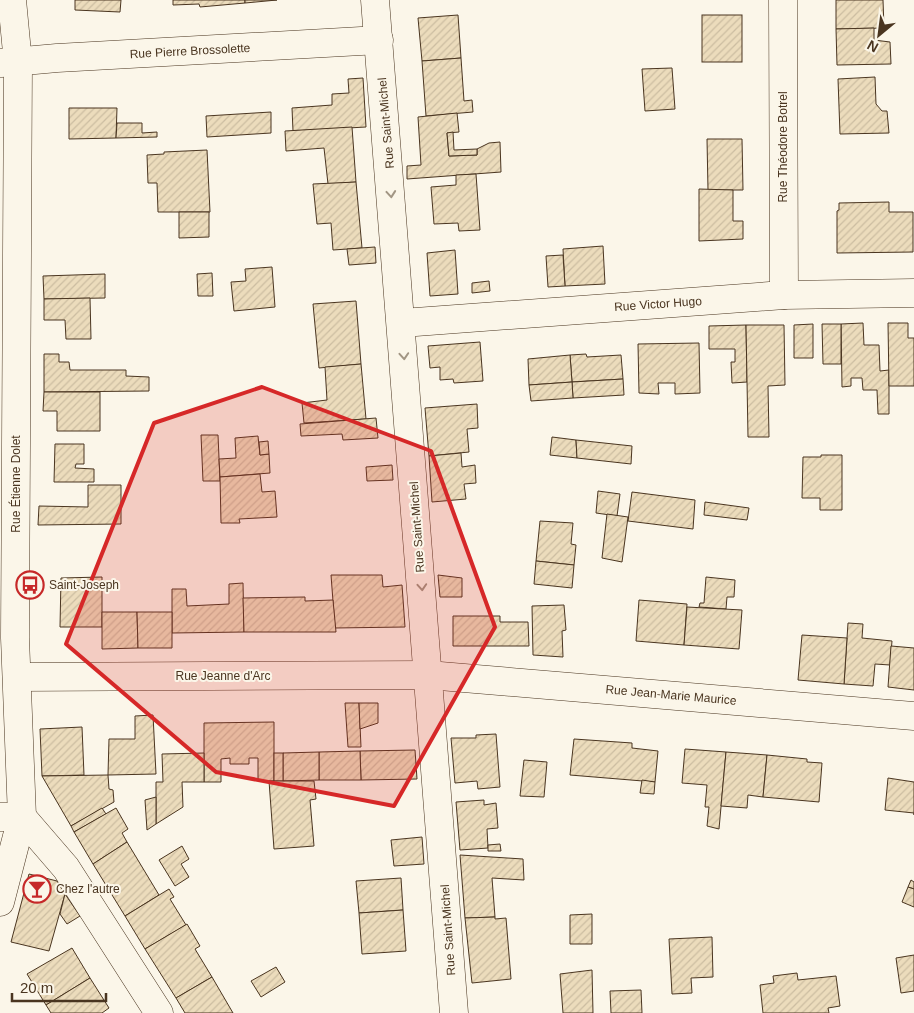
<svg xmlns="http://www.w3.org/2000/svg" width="914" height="1013" font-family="Helvetica,sans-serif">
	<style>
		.building { fill: url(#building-hatch); stroke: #4a3520 }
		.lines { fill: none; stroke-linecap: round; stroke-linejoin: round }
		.minor-casing { stroke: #4a3520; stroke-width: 29 }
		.minor { stroke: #fbf6e9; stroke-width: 28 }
		.oneway { stroke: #a29684 }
		.marked { fill: #d62828; fill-opacity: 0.2; stroke: #d62828; stroke-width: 4; stroke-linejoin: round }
		.labels { text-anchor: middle; stroke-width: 4; stroke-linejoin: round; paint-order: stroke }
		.street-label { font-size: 12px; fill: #4a3520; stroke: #fbf6e9 }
		.poi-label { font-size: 12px; fill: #4a3520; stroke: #fbf6e9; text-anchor: start }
	</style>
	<defs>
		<pattern id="building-hatch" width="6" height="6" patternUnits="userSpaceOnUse" patternTransform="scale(1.25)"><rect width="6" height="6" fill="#ecdcbc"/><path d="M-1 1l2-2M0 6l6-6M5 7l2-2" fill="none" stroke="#ccbda1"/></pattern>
	</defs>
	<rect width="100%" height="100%" fill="#fbf6e9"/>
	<g class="building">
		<polygon points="75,0 121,0 120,12 75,10"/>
		<polygon points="173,0 245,0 245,3 200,7 199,4 173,5"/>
		<polygon points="245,0 277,0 245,3"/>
		<polygon points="836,0 883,0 884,28 836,29"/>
		<polygon points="458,15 461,58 422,61 418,18"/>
		<rect x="702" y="15" width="40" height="47"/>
		<polygon points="874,28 874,40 890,42 891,64 837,65 836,29"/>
		<polygon points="461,58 464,101 472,100 473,112 426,116 422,61"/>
		<polygon points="672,68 675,109 645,111 642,69"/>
		<polygon points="875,77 876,104 882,111 887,111 889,133 840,134 838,79"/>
		<polygon points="363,78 366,127 293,131 292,108 332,105 332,94 349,93 348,79"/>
		<polygon points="69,108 117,108 116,138 69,139"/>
		<polygon points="271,112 271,133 207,137 206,116"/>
		<polygon points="457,113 459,132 447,133 449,156 477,155 477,149 489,143 500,142 501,172 407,179 407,166 421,165 418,117"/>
		<polygon points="117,123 142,123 142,133 157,132 157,137 116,138"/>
		<polygon points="352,127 356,182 328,184 324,148 286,151 285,131"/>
		<polygon points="453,132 454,150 477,149 477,155 449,156 447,133"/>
		<polygon points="707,139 742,139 743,190 708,190"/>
		<polygon points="207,150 210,212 158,212 157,183 148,183 147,155 164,154 164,152"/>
		<polygon points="476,174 480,230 459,231 458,223 434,224 431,187 456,185 456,175"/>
		<polygon points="356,182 362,248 333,250 331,223 317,224 313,184"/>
		<polygon points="699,189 733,190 733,221 743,221 743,239 699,241"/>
		<polygon points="889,202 889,212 913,212 913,252 837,253 837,211 839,210 839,203"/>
		<polygon points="179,212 209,212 209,237 179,238"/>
		<polygon points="603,246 605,284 565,286 563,249"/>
		<polygon points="375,247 376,263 349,265 347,249"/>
		<polygon points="455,250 458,294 430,296 427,253"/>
		<polygon points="563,255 565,286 548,287 546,256"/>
		<polygon points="272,267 275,307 234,311 231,282 246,281 245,269"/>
		<polygon points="212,273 213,296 198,296 197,274"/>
		<polygon points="105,274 105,298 44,299 43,276"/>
		<polygon points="489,281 490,291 472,293 472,283"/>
		<polygon points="90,298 91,339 66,339 65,320 44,320 44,299"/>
		<polygon points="356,301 361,364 319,368 313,304"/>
		<polygon points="863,323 864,345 879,345 880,371 889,370 889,414 878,414 877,390 863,390 862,378 851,378 851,386 842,387 841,324"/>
		<polygon points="888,323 908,323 908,338 914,338 914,386 889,386"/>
		<polygon points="813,324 813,358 794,358 794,325"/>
		<polygon points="822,324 841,324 841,364 823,364"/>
		<polygon points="746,325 747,382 732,383 731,362 735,362 735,349 709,349 709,326"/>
		<polygon points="746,325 784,325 785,385 768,386 769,437 748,437"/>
		<polygon points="480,342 483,381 454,383 453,379 440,380 440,367 430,368 428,346"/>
		<polygon points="699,343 700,393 675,394 675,383 658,383 659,394 639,393 638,344"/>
		<polygon points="44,354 59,354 59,362 69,362 70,370 126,370 126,376 149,377 149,391 44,392"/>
		<polygon points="586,354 587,357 621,355 623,379 572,382 570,355"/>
		<polygon points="570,355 572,382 529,385 528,359"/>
		<polygon points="361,364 366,419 304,423 302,403 327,400 325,367"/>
		<polygon points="623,379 624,395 573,398 572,382"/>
		<polygon points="572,382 573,398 531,401 529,385"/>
		<polygon points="44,392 100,392 100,431 57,431 57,411 43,411"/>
		<polygon points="477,404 478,428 467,429 469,452 429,456 425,408"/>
		<polygon points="376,418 378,438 343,440 342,434 301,436 300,424"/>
		<polygon points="201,435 218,435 220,481 203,481"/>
		<polygon points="258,436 260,455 269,454 270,473 220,477 219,459 236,458 235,438"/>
		<polygon points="552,437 576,440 577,458 550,455"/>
		<polygon points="576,440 632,446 631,464 577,458"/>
		<polygon points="268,441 269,454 260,455 259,442"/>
		<polygon points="55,444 84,444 84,464 76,464 75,468 94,469 94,482 54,482"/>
		<polygon points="461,453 462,467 475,465 476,483 464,484 466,499 432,502 429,456"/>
		<polygon points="821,455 842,455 842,510 820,510 820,498 802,498 803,457 821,457"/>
		<polygon points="392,465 393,480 367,481 366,467"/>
		<polygon points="260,474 262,492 275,491 277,517 239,519 240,523 221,523 220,477"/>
		<polygon points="88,485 121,485 121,524 38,525 39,506 88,507"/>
		<polygon points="598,491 620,494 617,516 596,513"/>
		<polygon points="632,492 695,500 693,529 628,521"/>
		<polygon points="705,502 749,508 747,520 704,515"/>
		<polygon points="607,514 628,517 622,562 602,558"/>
		<polygon points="540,521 573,523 571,544 576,545 574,565 536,561"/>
		<polygon points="536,561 574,565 572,588 534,584"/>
		<polygon points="331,575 382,575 383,587 402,585 405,627 335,628"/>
		<polygon points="438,575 462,578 462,597 440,597"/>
		<polygon points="102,577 102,627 60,627 61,578"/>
		<polygon points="706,577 735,580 734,597 727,597 726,609 699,607 700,603 704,603"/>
		<polygon points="243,583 244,632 172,633 172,589 186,589 187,606 229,604 229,584"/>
		<polygon points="305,597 305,601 333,600 336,632 244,632 243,598"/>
		<polygon points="639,600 687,604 684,645 636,641"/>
		<polygon points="564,605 566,630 562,631 563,657 533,655 532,606"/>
		<polygon points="687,607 742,610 739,649 684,645"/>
		<polygon points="102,612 137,612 138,648 102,649"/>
		<polygon points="137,612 172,612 172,648 138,648"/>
		<polygon points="453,616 500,616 500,622 528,622 529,646 453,646"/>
		<polygon points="848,623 863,624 862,638 892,641 890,665 875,664 873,686 844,684"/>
		<polygon points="802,635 847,638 844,684 798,680"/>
		<polygon points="891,646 914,648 914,690 888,687"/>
		<polygon points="345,703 359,703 361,747 348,747"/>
		<polygon points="359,703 378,703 378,723 360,729"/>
		<polygon points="153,715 156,774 108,775 109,739 135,739 135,716"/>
		<polygon points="274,722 274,781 258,781 258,758 249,758 249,764 230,764 230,758 221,759 221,782 204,782 204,723"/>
		<polygon points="82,727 84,775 42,776 40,729"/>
		<polygon points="496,734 500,787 478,789 477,781 455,783 451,738 476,738 476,735"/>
		<polygon points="574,739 632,743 632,748 658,751 655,782 570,775"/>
		<polygon points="685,749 726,752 719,829 707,826 709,807 705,807 707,785 682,783"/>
		<polygon points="415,750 417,779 361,780 360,751"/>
		<polygon points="360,751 361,780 319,780 319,752"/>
		<polygon points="319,752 319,780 283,781 283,753"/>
		<polygon points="726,752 767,755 763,797 748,795 747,808 721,806"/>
		<polygon points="204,753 204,782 182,782 183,807 156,824 156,782 163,782 162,754"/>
		<rect x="274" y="753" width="9" height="28"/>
		<polygon points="767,755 807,759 807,762 822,763 819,802 763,797"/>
		<polygon points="524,760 547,762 544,797 520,796"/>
		<polygon points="108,775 109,789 113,790 114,802 71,826 42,776"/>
		<polygon points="888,778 914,782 914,815 914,813 885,810"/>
		<polygon points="642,780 655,782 654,794 640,793"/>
		<polygon points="269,781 314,781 316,799 310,800 314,846 274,849"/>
		<polygon points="156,797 156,824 147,830 145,800"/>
		<polygon points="484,800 484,805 496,803 498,828 487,829 488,848 460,850 456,802"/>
		<polygon points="102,808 106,814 74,832 71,826"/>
		<polygon points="116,808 128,829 122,833 127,842 93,864 74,832"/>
		<polygon points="422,837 424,864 394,866 391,840"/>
		<polygon points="127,842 159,895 125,916 93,864"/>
		<polygon points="500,844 501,851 488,851 488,845"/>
		<polygon points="182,846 189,859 181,864 189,877 175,886 159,860"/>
		<polygon points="460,855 523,859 524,880 492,878 495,917 465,918"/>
		<polygon points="29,874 57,881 65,894 49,951 11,942"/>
		<polygon points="401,878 403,910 359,913 356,881"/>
		<polygon points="911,880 914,882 914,889 908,887"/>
		<polygon points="908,887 914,889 914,907 902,902"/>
		<polygon points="169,889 174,897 170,899 186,925 145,949 125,916"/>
		<polygon points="65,894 80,916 67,924 60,914"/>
		<polygon points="403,910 406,951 362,954 359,913"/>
		<polygon points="592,914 592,944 570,944 570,915"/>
		<polygon points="495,917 495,919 506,918 511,979 472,983 465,918"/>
		<polygon points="187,924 200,946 195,949 212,977 176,998 145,949"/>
		<polygon points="712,937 713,977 691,978 692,993 672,994 669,939"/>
		<polygon points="72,948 90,978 46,1005 27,974"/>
		<polygon points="914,955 914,991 901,993 896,958"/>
		<polygon points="276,967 285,982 261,997 251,981"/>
		<polygon points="592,970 593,1013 563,1013 560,974"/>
		<polygon points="797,973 798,980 836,976 840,1006 828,1008 829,1013 763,1013 760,985 774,983 773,976"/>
		<polygon points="212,977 233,1013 185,1013 176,998"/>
		<polygon points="90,978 109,1008 102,1013 51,1013 46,1005"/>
		<polygon points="641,990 642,1013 611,1013 610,991"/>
	</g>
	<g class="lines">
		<g class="minor-casing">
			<g id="minor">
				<polyline points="375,0 454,1013"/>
				<polyline points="783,0 784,295"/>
				<polyline points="1,63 57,58 379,40"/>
				<polyline points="402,323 784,295 914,293"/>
				<polyline points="17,677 428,675 914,716"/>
				<polyline points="0,817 22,817 66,868 159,1013"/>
				<polyline points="0,902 22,817 15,638 18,63 12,0"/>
			</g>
		</g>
		<use href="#minor" class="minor"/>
	</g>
	<defs><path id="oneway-chevron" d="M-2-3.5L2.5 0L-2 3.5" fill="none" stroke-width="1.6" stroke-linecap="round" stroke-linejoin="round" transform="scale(1.25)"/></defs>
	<g class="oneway">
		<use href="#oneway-chevron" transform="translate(391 194) rotate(85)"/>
		<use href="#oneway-chevron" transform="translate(404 356) rotate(86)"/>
		<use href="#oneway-chevron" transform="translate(422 587) rotate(86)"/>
	</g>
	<path class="marked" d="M262 387 431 451 495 627 394 806 216 772 66 644 154 423Z"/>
	<defs>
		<g id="bus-ring" transform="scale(1.4375)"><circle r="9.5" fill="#fbf6e9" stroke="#c62828" stroke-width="1.5"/><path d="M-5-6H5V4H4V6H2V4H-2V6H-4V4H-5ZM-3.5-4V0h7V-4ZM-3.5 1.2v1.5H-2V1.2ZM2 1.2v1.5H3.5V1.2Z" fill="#c62828"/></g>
		<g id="bar-ring" transform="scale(1.4375)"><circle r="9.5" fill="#fbf6e9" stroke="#c62828" stroke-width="1.5"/><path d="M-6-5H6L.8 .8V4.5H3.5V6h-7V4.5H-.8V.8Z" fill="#c62828"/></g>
	</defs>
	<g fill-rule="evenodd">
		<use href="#bus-ring" x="30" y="585"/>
		<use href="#bar-ring" x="37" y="889"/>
	</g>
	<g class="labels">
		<g class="street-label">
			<text transform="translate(190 51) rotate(-3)" y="4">Rue Pierre Brossolette</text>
			<text transform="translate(386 123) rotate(-95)" y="4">Rue Saint-Michel</text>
			<text transform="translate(783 147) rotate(-90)" y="4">Rue Théodore Botrel</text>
			<text transform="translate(658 304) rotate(-4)" y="4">Rue Victor Hugo</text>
			<text transform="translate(16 484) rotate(-90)" y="4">Rue Étienne Dolet</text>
			<text transform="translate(417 527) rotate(-94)" y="4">Rue Saint-Michel</text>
			<text x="223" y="680">Rue Jeanne d'Arc</text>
			<text transform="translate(671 695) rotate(5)" y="4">Rue Jean-Marie Maurice</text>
			<text transform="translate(448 930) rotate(-94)" y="4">Rue Saint-Michel</text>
		</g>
		<g class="poi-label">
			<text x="49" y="589">Saint-Joseph</text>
			<text x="56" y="893">Chez l'autre</text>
		</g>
	</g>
	<g transform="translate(879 35) rotate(209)" stroke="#fbf6e9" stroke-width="4" paint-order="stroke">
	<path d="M0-4L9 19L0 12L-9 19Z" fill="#4a3520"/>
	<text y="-8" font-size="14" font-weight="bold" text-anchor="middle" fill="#4a3520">N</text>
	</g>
	<path d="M12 993v8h94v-8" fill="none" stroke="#4a3520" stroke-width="2.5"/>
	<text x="20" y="993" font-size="15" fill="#4a3520" stroke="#fbf6e9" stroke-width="4" paint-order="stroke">20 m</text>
</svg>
